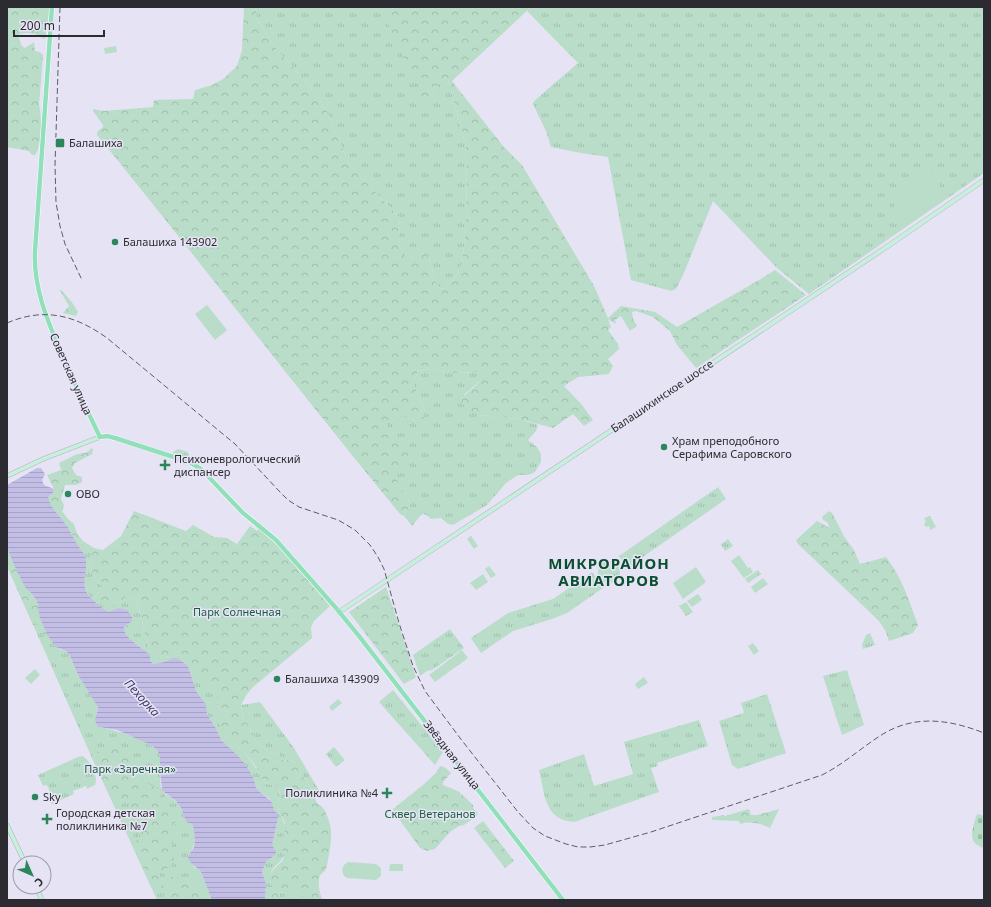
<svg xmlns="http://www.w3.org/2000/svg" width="991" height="907" font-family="'Noto Sans',sans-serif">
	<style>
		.grass { fill: url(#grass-tufts) }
		.forest { fill: url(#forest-crowns) }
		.cemetery { fill: url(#cemetery-stones) }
		.garden { fill: #b9ddc8 }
		.water { fill: url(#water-rules) }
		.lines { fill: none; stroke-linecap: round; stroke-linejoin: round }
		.secondary-casing { stroke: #b3b1c0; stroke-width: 5 }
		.primary-casing { stroke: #fff; stroke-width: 5.5 }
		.secondary { stroke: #c8efdd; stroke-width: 4 }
		.primary { stroke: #91e0bb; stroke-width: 4.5 }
		.rail { stroke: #5e5c65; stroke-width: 1; stroke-dasharray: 6 3; stroke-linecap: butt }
		.poi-dot { fill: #2c865c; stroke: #e6e4f4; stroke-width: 1.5 }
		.labels { text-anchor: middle; stroke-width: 3; stroke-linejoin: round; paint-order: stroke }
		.poi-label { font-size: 11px; fill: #2c2b31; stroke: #e6e4f4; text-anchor: start }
		.street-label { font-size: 11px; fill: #2c2b31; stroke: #e6e4f4 }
		.park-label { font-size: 11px; fill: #195d3e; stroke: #e6e4f4 }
		.water-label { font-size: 12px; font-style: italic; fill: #413669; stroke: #e6e4f4 }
		.district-label { font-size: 15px; font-weight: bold; letter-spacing: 1px; fill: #0c4e31; stroke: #e6e4f4 }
	</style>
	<defs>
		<pattern id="grass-tufts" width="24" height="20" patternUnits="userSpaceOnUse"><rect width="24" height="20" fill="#b9ddc8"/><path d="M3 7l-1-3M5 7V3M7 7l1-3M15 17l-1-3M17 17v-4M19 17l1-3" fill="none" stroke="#9fbeac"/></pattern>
		<pattern id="forest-crowns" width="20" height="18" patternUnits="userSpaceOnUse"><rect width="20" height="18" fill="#b9ddc8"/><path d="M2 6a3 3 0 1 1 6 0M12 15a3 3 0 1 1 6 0" fill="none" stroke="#9fbeac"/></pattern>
		<pattern id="cemetery-stones" width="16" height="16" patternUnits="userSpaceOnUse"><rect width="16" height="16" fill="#b9ddc8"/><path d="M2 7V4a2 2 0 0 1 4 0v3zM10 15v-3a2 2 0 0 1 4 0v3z" fill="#9fbeac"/></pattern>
		<pattern id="water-rules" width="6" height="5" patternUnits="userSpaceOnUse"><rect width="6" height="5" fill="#c3bee5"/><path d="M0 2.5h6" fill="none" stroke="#a8a3c5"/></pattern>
	</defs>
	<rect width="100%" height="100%" fill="#e6e4f4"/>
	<g class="grass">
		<path d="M257 7H394L388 23 429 98 442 80 446 77 448 79 467 151 466 226 462 264 456 276 445 288 441 289 436 282 428 256 422 253 405 260C396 245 398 234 400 218L349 164 326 109 306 82 277 50 256 18Z"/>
		<polygon points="531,7 984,7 984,173 809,294 777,268 713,201 684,273 676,289 671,291 631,280 608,157 581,153 551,147 546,131 533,104 534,101 578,63 527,11"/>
		<polygon points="431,369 451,373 479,372 483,374 482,379 464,395 479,415 519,419 538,425 536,431 528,440 537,447 541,454 541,462 535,472 528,475 518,475 506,483 487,505 453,525 448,524 441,518 431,519 427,515 422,514 412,526 404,516 410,505 408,499 398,484 387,434 388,422 401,416 418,421 425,411 413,383 418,371"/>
		<polygon points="178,449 188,452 190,459 173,453 173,452"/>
		<polygon points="718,487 726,499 627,568 619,556"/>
		<polygon points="930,516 936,527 930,530 929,526 926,527 924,524 926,522 924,518"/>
		<polygon points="471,536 478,546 474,549 467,539"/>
		<polygon points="728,539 733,546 725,551 721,544"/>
		<path d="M83 541 94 548 89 563 95 579 103 587 94 598 119 604 126 597 136 599C143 616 143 634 150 652L155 650 159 657C168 658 172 654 178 655 186 656 214 683 217 692 219 698 216 704 220 710L228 712 227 715 221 722 224 737C236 743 246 754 254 765 258 770 259 776 264 781 269 786 275 784 280 789 279 796 277 804 279 812 281 818 286 822 285 830 284 840 280 845 284 855 282 863 270 867 270 876 269 882 273 886 274 892L269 900H265L266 884 262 873 266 862 275 855 272 845 278 818V814L274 810 270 799 260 792 233 752 222 741 215 727 207 714 201 698 196 691 188 666 179 659 169 660 164 662 153 664C150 660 148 654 144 650 138 645 123 637 124 627L129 624 118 608 109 612C81 600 82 574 78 548L82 546Z"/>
		<path d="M7 547 59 649 66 651 70 656 78 675 97 703 98 707 96 713 100 727C112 729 151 741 157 750 160 754 161 758 161 762 161 770 158 786 164 793 167 796 172 797 174 800 181 806 183 813 186 822L192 824C196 833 196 847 188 855L194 867 198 869 201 872 212 900H157L92 758 7 566Z"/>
		<circle cx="609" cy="572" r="11"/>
		<polygon points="758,570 761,574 748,583 745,579"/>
		<polygon points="592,572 603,588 567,613 552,619 513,631 481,653 471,638 508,613 553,599"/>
		<polygon points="763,578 768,584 755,593 751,587"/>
		<polygon points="686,602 693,612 686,616 679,606"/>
		<polygon points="450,629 464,648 432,670 427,671 420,676 413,655"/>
		<polygon points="870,633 875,645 863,649 862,645 866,635"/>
		<polygon points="462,650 468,658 435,682 429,675"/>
		<polygon points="847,670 864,725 842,735 823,676"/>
		<polygon points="393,690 443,752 435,765 379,702"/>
		<polygon points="767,694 786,753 738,769 732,765 719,721 744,713 741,703"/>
		<polygon points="260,702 294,748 320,792 315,794 291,758 284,761 278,754 269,753 257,742 251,729 243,718 241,705"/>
		<path d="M699 720 708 746 657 763 658 766 651 768 659 792 574 822C544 820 545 794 539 770L584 754 594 786 633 774 624 742Z"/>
		<polygon points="334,747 345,760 336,767 326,754"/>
		<path d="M82 756C90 759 99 777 95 785L87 789 86 786 73 791 74 794 52 804 48 796 51 794 47 785 43 786 38 775 78 757Z"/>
		<polygon points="294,890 303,896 303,898 302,900 281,900 279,893"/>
	</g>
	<g class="forest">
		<path d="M7 7H50L45 38 44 39C38 33 25 31 18 35L22 46 25 48 34 42 35 51 40 52 43 55 39 105C42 113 42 148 35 155H32L29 151 7 147Z"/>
		<path d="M244 7H257L256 18 277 50 306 82 326 109 349 164 400 218C398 234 396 245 405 259L422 253 428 256 436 282 441 289 445 288 456 276 462 264 466 226 467 151 448 79 446 77 442 80 429 98 422 99 388 23 394 7H531L452 81 503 146 522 165 594 286 608 318 621 306 655 312 677 327 759 280 775 270 806 295 696 368 677 345 670 331 653 317 636 311 632 312 633 319 637 326 630 331 621 316 615 320 616 324 608 319 611 327 608 330 618 344 619 349 608 359 613 366 609 374 578 377 564 386 582 405 593 420 584 426 573 414 553 428 519 419 479 415 466 409 461 401C466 391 481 385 483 374L479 372 451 373 431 369 418 371 413 383 425 411 424 418 418 421 401 416 388 422V434L403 444 410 455 396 472 398 484 408 499 410 505 404 516 400 514C297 389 199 260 97 135V132L103 127V125L93 111V109L103 111 153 107 154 100 193 99 195 90 212 85 223 79 237 66 242 50Z"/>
		<path d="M59 289C64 291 76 307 78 312L76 316 63 313 69 306Z"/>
		<path d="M91 448 93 449 92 454 75 463 72 468 76 475 82 477V482L76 485H65L61 499 64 505 62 511 68 519 74 524 77 534 83 541 82 546 78 548C75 540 71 532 66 524 60 516 50 508 47 497L53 493 54 489 47 475 61 470 59 463 77 454 85 453 89 451Z"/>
		<path d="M134 511 186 531 193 525 214 537 227 538 237 544 250 526 257 531 259 528 276 544 330 606 314 621 311 627 312 638 253 687 247 694 241 705 243 718 251 729 257 742 269 753 278 754 284 761 291 758 315 794C314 806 322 803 325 811 328 817 331 826 331 832 332 838 328 863 326 869 324 873 319 874 319 879 318 886 320 893 322 900H302L303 896 294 890 288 893 282 892 279 893 281 900H269L274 892 269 877 271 872 283 860 284 855 281 845 285 830V822L279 812 278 804 280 789C275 784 269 786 264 781 260 777 258 770 255 765 250 759 244 752 238 747 232 742 223 738 220 731 217 724 223 720 227 715L228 712 220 710C216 704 219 698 216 692 213 683 186 656 178 655 172 654 168 658 159 657L155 650 150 652C143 634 143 616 136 599L126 597 119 604 107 609 94 598 103 587 95 579 89 563 94 548 103 550 121 536Z"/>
		<path d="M829 511 832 513 845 538 854 550 860 564 886 557C902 577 909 601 918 625L913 633 889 641 886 632 879 621 798 544 796 540 817 521 830 528 827 522 823 520 822 517Z"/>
		<polygon points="7,547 25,587 32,594 37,601 40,618 48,636 52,644 44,636 38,624 33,625 7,566"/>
		<polygon points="386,587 416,677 404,684 349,612"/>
		<path d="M112 744 120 745 122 747 120 755 122 757 129 756C145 764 139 766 142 779 149 786 158 786 164 793L157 798 158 801 163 804H168L170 816 175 822 176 827 171 846V852L174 859 170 867 160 871 159 874 165 890V892L163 893 157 890 153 891 134 849 133 845 140 836C139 832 135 830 135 827 135 824 137 822 136 819L130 815 129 804C123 800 117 801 111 798L93 760 92 754 94 751 101 752Z"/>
		<path d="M440 766C445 766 448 770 451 773L443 782V785L458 791 467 799 473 805V808L478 813 477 816 464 825 459 826 450 832 435 849 427 851 420 848 394 812 393 809 423 785 436 773Z"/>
		<path d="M749 809 751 815H757L779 809 770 828C760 823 750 821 740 824L739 821 712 820V817L724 815 725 816Z"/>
		<polygon points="483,821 514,861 505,868 474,828"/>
		<path d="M172 877C175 877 178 879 182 880 192 881 200 873 202 889L206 887 208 888 212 900H165L163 896 169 892 170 881Z"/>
	</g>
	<path class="cemetery" d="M978 814 984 816V848C966 843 973 830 976 816Z"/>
	<g class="garden">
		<polygon points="116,46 117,52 105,54 104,48"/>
		<polygon points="928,169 940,187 949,197 903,226 898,231 893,196 907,184"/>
		<polygon points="207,305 227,330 215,340 195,314"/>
		<polygon points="739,555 748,568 744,571 750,567 753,572 744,578 731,561"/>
		<polygon points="489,566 496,575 491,578 485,569"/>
		<polygon points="696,567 706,582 683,599 673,583"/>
		<polygon points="483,574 488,582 476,590 470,583"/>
		<polygon points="698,594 702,600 692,607 687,601"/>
		<polygon points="753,643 759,651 754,655 748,646"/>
		<polygon points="35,669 40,675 31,684 25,678"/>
		<polygon points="644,677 648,683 638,689 635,684"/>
		<polygon points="338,699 342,703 332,711 329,707"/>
		<path d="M348 862 376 864 381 868V876L376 880 347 878C342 875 341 870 344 865Z"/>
		<polygon points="390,864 403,864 403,871 389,871"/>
	</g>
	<path class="water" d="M37 468H41L45 474 42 480 44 485 54 489 53 493 48 497C50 509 61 516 67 526 73 536 77 546 85 555 90 575 75 585 96 603 100 606 104 610 109 612L118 608 127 610 132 617V621L124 627C123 638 143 648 150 655V660L153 664 164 662 174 658 179 659 188 666 196 691 206 705 207 714 215 727 222 741 238 756 245 764 253 777 256 787 260 792 271 801 274 810 278 814V818L272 845 276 852 275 855 266 862 262 872 266 884 265 900H212L201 872C197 867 191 865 188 858 189 853 192 851 194 847 195 840 195 830 192 824L186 822 181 808 175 800 161 790 162 788 160 772V756L157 750 151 745 117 730 100 727 97 725 95 720 98 707 78 675 70 656 66 651 56 647 48 636 40 618 37 601 32 594 25 587 15 567 7 547V485Z"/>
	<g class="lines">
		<g class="secondary-casing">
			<g id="secondary">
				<polyline points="7,476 43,459 100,437"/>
				<polyline points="339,612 888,246 984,180"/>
				<polyline points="7,825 25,863"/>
				<polyline points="36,887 42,900"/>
			</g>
		</g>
		<g class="primary-casing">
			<path id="primary" d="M52 7 35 251C33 291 50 326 65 362 77 387 88 413 100 437L107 436 115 438 189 462 201 469 243 513 276 540 336 608 359 636 563 900"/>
		</g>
		<use href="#secondary" class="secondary"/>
		<use href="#primary" class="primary"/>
		<g class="rail">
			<polyline points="60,7 55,165 56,202 60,226 65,244 82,280"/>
			<path d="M7 323C44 307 75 315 107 338L235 444 280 492 288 500 299 507 338 520 345 524 355 530 370 545 378 557 384 569 399 623 413 666 425 691 460 738 518 812 533 828 545 836 566 844 578 847H590L605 845 651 832 822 775C844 764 862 747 883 734 916 714 951 720 984 733"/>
		</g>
	</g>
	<g class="poi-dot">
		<rect x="55" y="138" width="10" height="10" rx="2"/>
		<circle cx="115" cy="242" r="4"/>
		<circle cx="664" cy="447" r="4"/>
		<path d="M163 459h4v4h4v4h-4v4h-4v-4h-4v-4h4z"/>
		<circle cx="68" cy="494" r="4"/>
		<circle cx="277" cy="679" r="4"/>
		<path d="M385 787h4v4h4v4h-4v4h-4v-4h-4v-4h4z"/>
		<circle cx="35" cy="797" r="4"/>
		<path d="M45 813h4v4h4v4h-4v4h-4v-4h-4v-4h4z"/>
	</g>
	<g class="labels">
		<g class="poi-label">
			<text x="69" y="147">Балашиха</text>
			<text x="123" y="246">Балашиха 143902</text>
			<text x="672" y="445">Храм преподобного<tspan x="672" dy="13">Серафима Саровского</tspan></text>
			<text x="174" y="463">Психоневрологический<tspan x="174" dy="13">диспансер</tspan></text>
			<text x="76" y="498">ОВО</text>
			<text x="285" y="683">Балашиха 143909</text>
			<text x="378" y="797" text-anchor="end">Поликлиника №4</text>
			<text x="43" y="801">Sky</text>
			<text x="56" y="817">Городская детская<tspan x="56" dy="13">поликлиника №7</tspan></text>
		</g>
		<g class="street-label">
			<text transform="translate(71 374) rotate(66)" y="4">Советская улица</text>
			<text transform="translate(662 396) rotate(-34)" y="4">Балашихинское шоссе</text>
			<text transform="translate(452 755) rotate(52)" y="4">Звёздная улица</text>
		</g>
		<g class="park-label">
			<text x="237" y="616">Парк Солнечная</text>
			<text x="130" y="773">Парк «Заречная»</text>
			<text x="430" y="818">Сквер Ветеранов</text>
		</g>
		<g class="water-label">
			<text transform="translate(142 698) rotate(48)" y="4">Пехорка</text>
		</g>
		<g class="district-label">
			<text x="609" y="569">МИКРОРАЙОН<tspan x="609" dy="17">АВИАТОРОВ</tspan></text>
		</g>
	</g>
	<rect width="991" height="907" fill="none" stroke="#2c2b31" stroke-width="16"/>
	<g transform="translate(32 875) rotate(135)"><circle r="19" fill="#e6e4f4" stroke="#9c9aa6"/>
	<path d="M0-3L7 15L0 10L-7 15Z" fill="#2c865c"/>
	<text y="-6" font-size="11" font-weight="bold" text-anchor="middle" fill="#2c2b31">С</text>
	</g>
	<path d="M14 30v6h90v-6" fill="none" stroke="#2c2b31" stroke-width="2"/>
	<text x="20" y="30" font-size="12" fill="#2c2b31" stroke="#e6e4f4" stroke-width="3" paint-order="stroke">200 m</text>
</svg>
